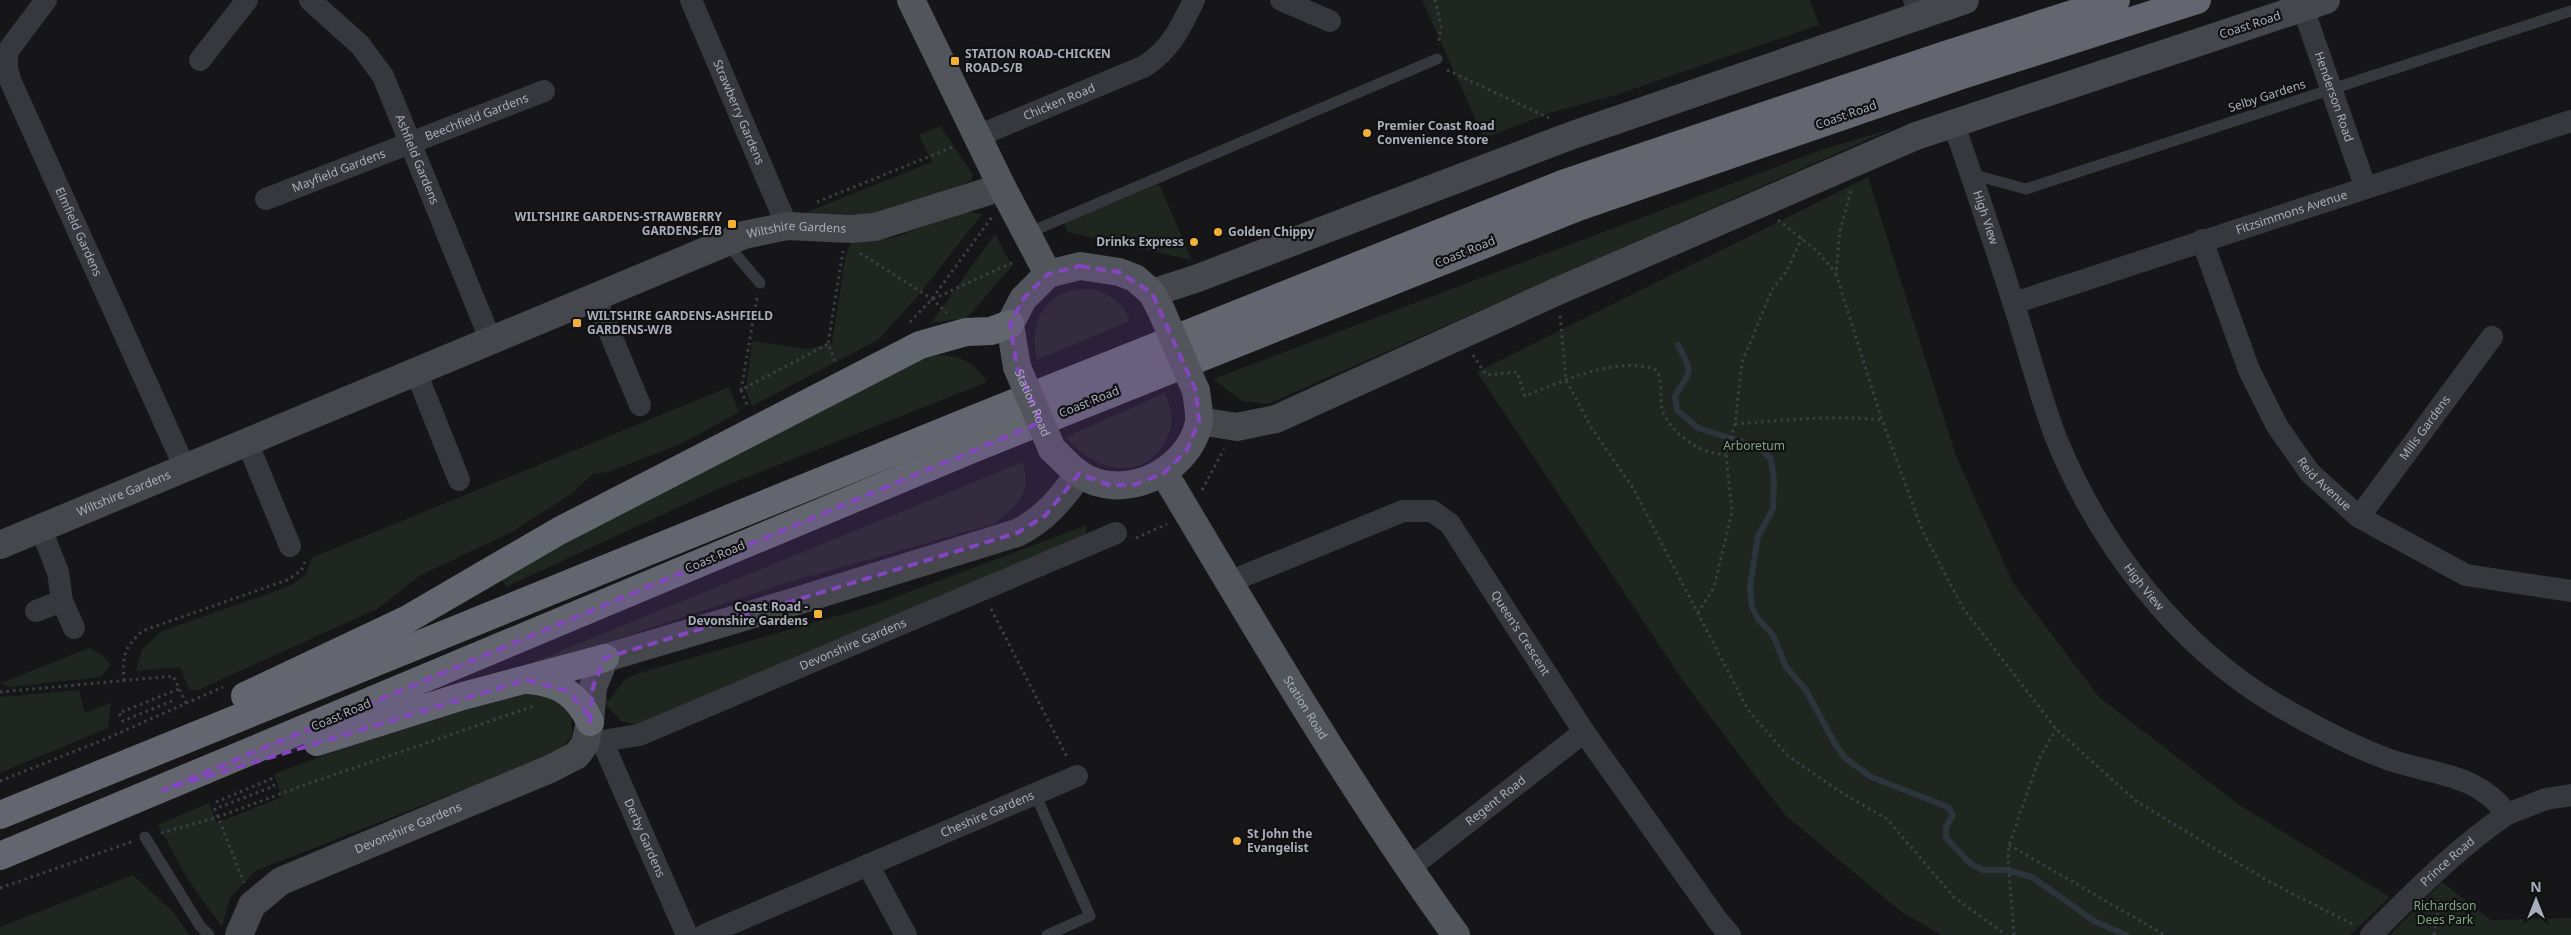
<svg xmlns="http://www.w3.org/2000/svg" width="2571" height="935" font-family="'Noto Sans',sans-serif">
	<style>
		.green { fill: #1e261f }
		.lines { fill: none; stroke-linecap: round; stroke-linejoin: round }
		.stream { stroke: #2c353c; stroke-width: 6 }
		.path { stroke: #3d3f44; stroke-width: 3; stroke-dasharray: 2.5 4; stroke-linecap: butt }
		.lane { stroke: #37383d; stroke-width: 11 }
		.street { stroke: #37383d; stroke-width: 22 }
		.secondary { stroke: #45474d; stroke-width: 28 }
		.primary { stroke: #53555c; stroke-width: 28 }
		.highway { stroke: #63666e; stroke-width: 28 }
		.primary-bridge { stroke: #53555c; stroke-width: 28 }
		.marked { fill: #8446be; fill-opacity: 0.2; stroke: #8446be; stroke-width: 4; stroke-dasharray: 10 6; stroke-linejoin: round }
		.poi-dot { fill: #f2b134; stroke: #111113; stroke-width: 2 }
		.labels { text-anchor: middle; stroke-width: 4.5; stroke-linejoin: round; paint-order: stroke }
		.street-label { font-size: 12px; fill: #a8adb8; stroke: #111113 }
		.poi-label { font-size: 12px; font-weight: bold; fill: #a8adb8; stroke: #111113; text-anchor: start }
		.park-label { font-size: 12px; fill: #7fa381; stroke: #111113 }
	</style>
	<rect width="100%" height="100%" fill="#161618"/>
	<g class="green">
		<polygon points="1422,0 1810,0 1819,25 1613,96 1553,112 1484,138"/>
		<polygon points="940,126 973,175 971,181 883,216 851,219 807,212 932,162 919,135"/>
		<polygon points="1894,128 1268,404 1242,401 1213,379 1821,150"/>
		<polygon points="1868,177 1956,456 2013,583 2099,697 2239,805 2390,897 2350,935 1942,935 1903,913 1786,816 1686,685 1477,372"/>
		<polygon points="1159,184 1192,260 1068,232 1064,223"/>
		<polygon points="965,211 982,214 917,297 878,340 752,406 746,391 752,341 807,349 832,343 846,254 851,243 896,237"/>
		<polygon points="995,234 1012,266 967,318 931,323"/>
		<path d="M1093 289C1114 297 1122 301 1130 321L1037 360C1031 332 1036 304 1066 292 1074 289 1085 290 1093 289Z"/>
		<path d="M941 355C965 358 973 361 987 382L720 488 506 587 501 578 511 572 914 359Z"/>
		<polygon points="729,387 739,412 683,443 608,472 593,474 571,494 512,532 419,576 379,608 196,691 189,689 180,667 136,671 142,649 162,631 290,586 306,574 311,558"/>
		<path d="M1165 393C1167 400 1171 408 1172 415 1173 425 1168 437 1163 445 1139 485 1090 468 1066 437Z"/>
		<path d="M1023 462C1032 495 1018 505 994 524L779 585 535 667 533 662Z"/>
		<polygon points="1087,525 1085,539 636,725 621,721 606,705 606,701 610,699 624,680 636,674 874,605"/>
		<polygon points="89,648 102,655 111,665 101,677 9,687 1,683"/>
		<polygon points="79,690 85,713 111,703 108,728 0,773 0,697"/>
		<polygon points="551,692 571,705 572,736 559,752 255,871 230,898 222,927 187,878 158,825 209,803 217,823 282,797 274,774 427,717 511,694"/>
		<polygon points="133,875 173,912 189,935 0,935 0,927"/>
		<polygon points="2442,882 2491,920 2571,918 2571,935 2390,935"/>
	</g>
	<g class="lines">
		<path class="stream" d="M1678 345C1694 375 1691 369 1675 396L1677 410 1698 428 1752 445 1761 449 1771 459 1774 480 1773 509 1758 536 1750 586 1752 607 1758 619 1773 635 1786 667 1806 690 1835 744 1845 758 1871 777 1948 807 1953 815 1946 827V838L1971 864 1983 870H2007L2032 877 2094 921 2126 935"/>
		<g class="path">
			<polyline points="1435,0 1441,27 1438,45"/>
			<polyline points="1447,70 1549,118"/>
			<polyline points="1851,191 1840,231 1836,274 1882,420 1922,530 1963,608 2056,729 2136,801 2268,881 2354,925"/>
			<polyline points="817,202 955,146"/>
			<polyline points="1778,220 1817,251 1836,273"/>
			<polyline points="860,253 932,299 947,313"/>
			<polyline points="757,298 741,390 828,344"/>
			<polyline points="933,299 1016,261"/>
			<polyline points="1560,316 1566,380 1591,427 1633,488 1748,710 1788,756 1842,793 1887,819 1954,897 2006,935"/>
			<polyline points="910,322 932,299 992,217"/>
			<path d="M1473 355 1486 375 1517 372 1525 396C1561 382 1617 355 1656 370 1664 381 1659 396 1662 409 1669 432 1702 456 1726 454"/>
			<polyline points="835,361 828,344 843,251"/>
			<polyline points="741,390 748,407"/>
			<path d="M1735 424C1784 420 1833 415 1881 420"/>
			<polyline points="1202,490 1224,449"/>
			<polyline points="1136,538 1167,524"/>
			<polyline points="991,609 1067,757"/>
			<polyline points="1698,613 1714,587 1732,512 1726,454 1735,424 1742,362 1773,288 1786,272 1802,238"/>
			<path d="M124 681C122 655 124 649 142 631L287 580 301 571 305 562"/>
			<polyline points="0,692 173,676 186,703"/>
			<polyline points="172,701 123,721 119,713 179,689"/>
			<polyline points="0,781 103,740 223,687"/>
			<polyline points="216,802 271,779 274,786 215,809 244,883"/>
			<polyline points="161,833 218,817 307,784 534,706"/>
			<polyline points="2009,845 2165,935"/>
			<polyline points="0,888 131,842"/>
			<polyline points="2014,935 2008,860 2009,845 2039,759 2056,729"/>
			<polyline points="2434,935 2440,896"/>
		</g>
		<g class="lane">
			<polyline points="1971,174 2026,189 2571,11"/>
			<polyline points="1028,233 1437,59"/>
			<polyline points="726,243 760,283"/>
			<polyline points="1035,794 1090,916 1047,935"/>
			<polyline points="145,837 200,926 209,935"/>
		</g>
		<g class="street">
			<path id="s1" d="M46 0 7 52V69L10 80 185 468"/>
			<path id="s2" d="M310 0 360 45 383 76 491 341"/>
			<path id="s3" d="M691 0 787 226"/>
			<polyline points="1281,0 1330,21"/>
			<polyline points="1914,0 1919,14"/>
			<path id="s4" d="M2303 8 2365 186"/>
			<polyline points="200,60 247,0"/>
			<path id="s5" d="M1953 122C1974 182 1994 242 2013 302 2028 347 2039 394 2056 438 2100 546 2178 647 2279 706 2315 727 2351 746 2390 760 2434 775 2477 773 2507 814L2546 799 2571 795"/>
			<path id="s6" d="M978 136 1145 66C1171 49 1181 27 1194 0"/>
			<path id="s7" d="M266 199 544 91"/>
			<path id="s8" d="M2202 240 2249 370 2277 426 2310 473 2359 517 2466 575 2571 591"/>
			<polyline points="595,297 640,405"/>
			<path id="s9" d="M2014 303 2571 121"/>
			<polyline points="416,372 459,480"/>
			<polyline points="247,442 290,546"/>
			<path id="s10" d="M2359 517 2492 337"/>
			<polyline points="41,529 58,572 62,601 74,628"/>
			<path id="s11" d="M1229 582 1403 511H1432L1450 524 1584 732 1718 921 1730 935"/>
			<polyline points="36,611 62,601"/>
			<path id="s12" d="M588 735 602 741 639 735 1116 533"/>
			<path id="s13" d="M602 741 687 935"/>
			<polyline points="868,865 906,935"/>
			<path id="s14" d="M1408 869 1584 732"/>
			<path id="s15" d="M704 935 1077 776"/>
			<path id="s16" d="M2371 935C2414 892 2456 849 2507 814"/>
		</g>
		<g class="secondary">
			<polyline points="1152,293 1198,278 1570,136 1965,0"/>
			<polyline points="1199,421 1237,427 1276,419 1558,291 1916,136 2326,0"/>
			<path id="s17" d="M0 545 744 235 787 226 850 229 875 227 1002 187"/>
			<path id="s18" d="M239 935 252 905 281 881 550 769 577 755 585 744 590 722 593 687 605 658 787 604 1017 533C1045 519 1061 499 1079 474"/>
		</g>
		<g class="primary">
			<polyline points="911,0 1002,187 1048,274"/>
			<polyline points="1017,367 1010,324 1023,299 1048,274 1080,266 1119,272 1135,278 1152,293 1161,310"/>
			<path d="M1052 449C1061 457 1069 467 1078 473 1121 504 1189 473 1199 422 1200 413 1197 400 1196 391"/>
			<path id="s19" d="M1164 473C1257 629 1350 788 1456 935"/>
		</g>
		<g class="highway">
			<path d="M528 680C558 682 578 694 590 722"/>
			<polyline points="245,696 406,620 559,531 920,345 966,332 991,331 1010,324"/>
			<polyline points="317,742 463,696 605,658"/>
			<polyline points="0,815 974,419 1565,183 1942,56 2116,0"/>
			<polyline points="0,856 977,447 1578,207 1959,76 2197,0"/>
		</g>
		<g class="primary-bridge">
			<polyline points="1161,310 1196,391"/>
			<path id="s20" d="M1017 367 1052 449"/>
		</g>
	</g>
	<path class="marked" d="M1080 266 1119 272 1152 293 1196 391 1199 421 1187 450 1164 473 1134 485H1109L1079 474 1045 516 1017 533 605 658 593 687 590 722 584 709 567 691 526 680 163 790 1041 422 1017 367 1010 324 1023 299 1048 274Z"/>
	<g class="poi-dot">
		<rect x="950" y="56" width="10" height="10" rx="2.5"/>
		<circle cx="1367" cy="133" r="5"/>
		<rect x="727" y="219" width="10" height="10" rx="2.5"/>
		<circle cx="1218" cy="232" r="5"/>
		<circle cx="1194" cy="242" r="5"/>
		<rect x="572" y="318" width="10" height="10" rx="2.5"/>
		<rect x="813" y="609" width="10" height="10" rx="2.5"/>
		<circle cx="1237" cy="841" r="5"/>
	</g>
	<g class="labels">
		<g class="street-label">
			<text transform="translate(2250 25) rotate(-18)" y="4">Coast Road</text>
			<text transform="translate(2267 96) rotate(-18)" y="4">Selby Gardens</text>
			<text dy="4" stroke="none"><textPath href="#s4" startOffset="94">Henderson Road</textPath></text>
			<text dy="4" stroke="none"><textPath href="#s6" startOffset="88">Chicken Road</textPath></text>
			<text dy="4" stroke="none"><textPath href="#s3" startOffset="122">Strawberry Gardens</textPath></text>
			<text transform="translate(1846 115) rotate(-19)" y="4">Coast Road</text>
			<text dy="4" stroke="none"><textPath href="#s7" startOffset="226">Beechfield Gardens</textPath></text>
			<text dy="4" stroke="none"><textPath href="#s2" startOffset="196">Ashfield Gardens</textPath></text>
			<text dy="4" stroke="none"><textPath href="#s7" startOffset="78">Mayfield Gardens</textPath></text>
			<text dy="4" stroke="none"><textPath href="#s9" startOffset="292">Fitzsimmons Avenue</textPath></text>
			<text dy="4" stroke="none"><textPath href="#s5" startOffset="101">High View</textPath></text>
			<text dy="4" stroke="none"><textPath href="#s1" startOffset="260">Elmfield Gardens</textPath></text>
			<text dy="4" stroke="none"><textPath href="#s17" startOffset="859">Wiltshire Gardens</textPath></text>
			<text transform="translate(1465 252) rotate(-22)" y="4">Coast Road</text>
			<text dy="4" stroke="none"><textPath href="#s20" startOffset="39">Station Road</textPath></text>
			<text transform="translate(1089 402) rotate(-22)" y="4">Coast Road</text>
			<text dy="4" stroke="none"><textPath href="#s10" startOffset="111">Mills Gardens</textPath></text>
			<text dy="4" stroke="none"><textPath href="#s8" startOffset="276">Reid Avenue</textPath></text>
			<text dy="4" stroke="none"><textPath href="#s17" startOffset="134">Wiltshire Gardens</textPath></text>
			<text transform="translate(715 557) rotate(-23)" y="4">Coast Road</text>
			<text dy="4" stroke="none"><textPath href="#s5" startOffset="506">High View</textPath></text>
			<text dy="4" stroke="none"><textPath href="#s11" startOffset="369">Queen's Crescent</textPath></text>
			<text dy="4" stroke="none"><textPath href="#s12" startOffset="285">Devonshire Gardens</textPath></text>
			<text dy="4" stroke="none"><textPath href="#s19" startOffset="274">Station Road</textPath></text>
			<text transform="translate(341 715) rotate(-23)" y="4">Coast Road</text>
			<text dy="4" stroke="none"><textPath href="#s14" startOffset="111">Regent Road</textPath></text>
			<text dy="4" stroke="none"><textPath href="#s15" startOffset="308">Cheshire Gardens</textPath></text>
			<text dy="4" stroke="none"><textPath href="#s18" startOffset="208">Devonshire Gardens</textPath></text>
			<text dy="4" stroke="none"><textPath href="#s13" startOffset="106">Derby Gardens</textPath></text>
			<text dy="4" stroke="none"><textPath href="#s16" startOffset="106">Prince Road</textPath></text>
		</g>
		<g class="poi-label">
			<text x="965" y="58">STATION ROAD-CHICKEN<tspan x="965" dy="14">ROAD-S/B</tspan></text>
			<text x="1377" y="130">Premier Coast Road<tspan x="1377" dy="14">Convenience Store</tspan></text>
			<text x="722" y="221" text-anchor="end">WILTSHIRE GARDENS-STRAWBERRY<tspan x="722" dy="14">GARDENS-E/B</tspan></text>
			<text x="1228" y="236">Golden Chippy</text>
			<text x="1184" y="246" text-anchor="end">Drinks Express</text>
			<text x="587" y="320">WILTSHIRE GARDENS-ASHFIELD<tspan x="587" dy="14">GARDENS-W/B</tspan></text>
			<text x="808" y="611" text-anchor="end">Coast Road -<tspan x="808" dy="14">Devonshire Gardens</tspan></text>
			<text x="1247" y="838">St John the<tspan x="1247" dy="14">Evangelist</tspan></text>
		</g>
		<g class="park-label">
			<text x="1754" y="450">Arboretum</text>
			<text x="2445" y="910">Richardson<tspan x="2445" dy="14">Dees Park</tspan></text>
		</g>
	</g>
	<g transform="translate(2536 900)" stroke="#111113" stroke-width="4" paint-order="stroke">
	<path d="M0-4L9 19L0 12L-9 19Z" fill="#a8adb8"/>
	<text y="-8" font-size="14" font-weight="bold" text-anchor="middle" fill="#a8adb8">N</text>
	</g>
</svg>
